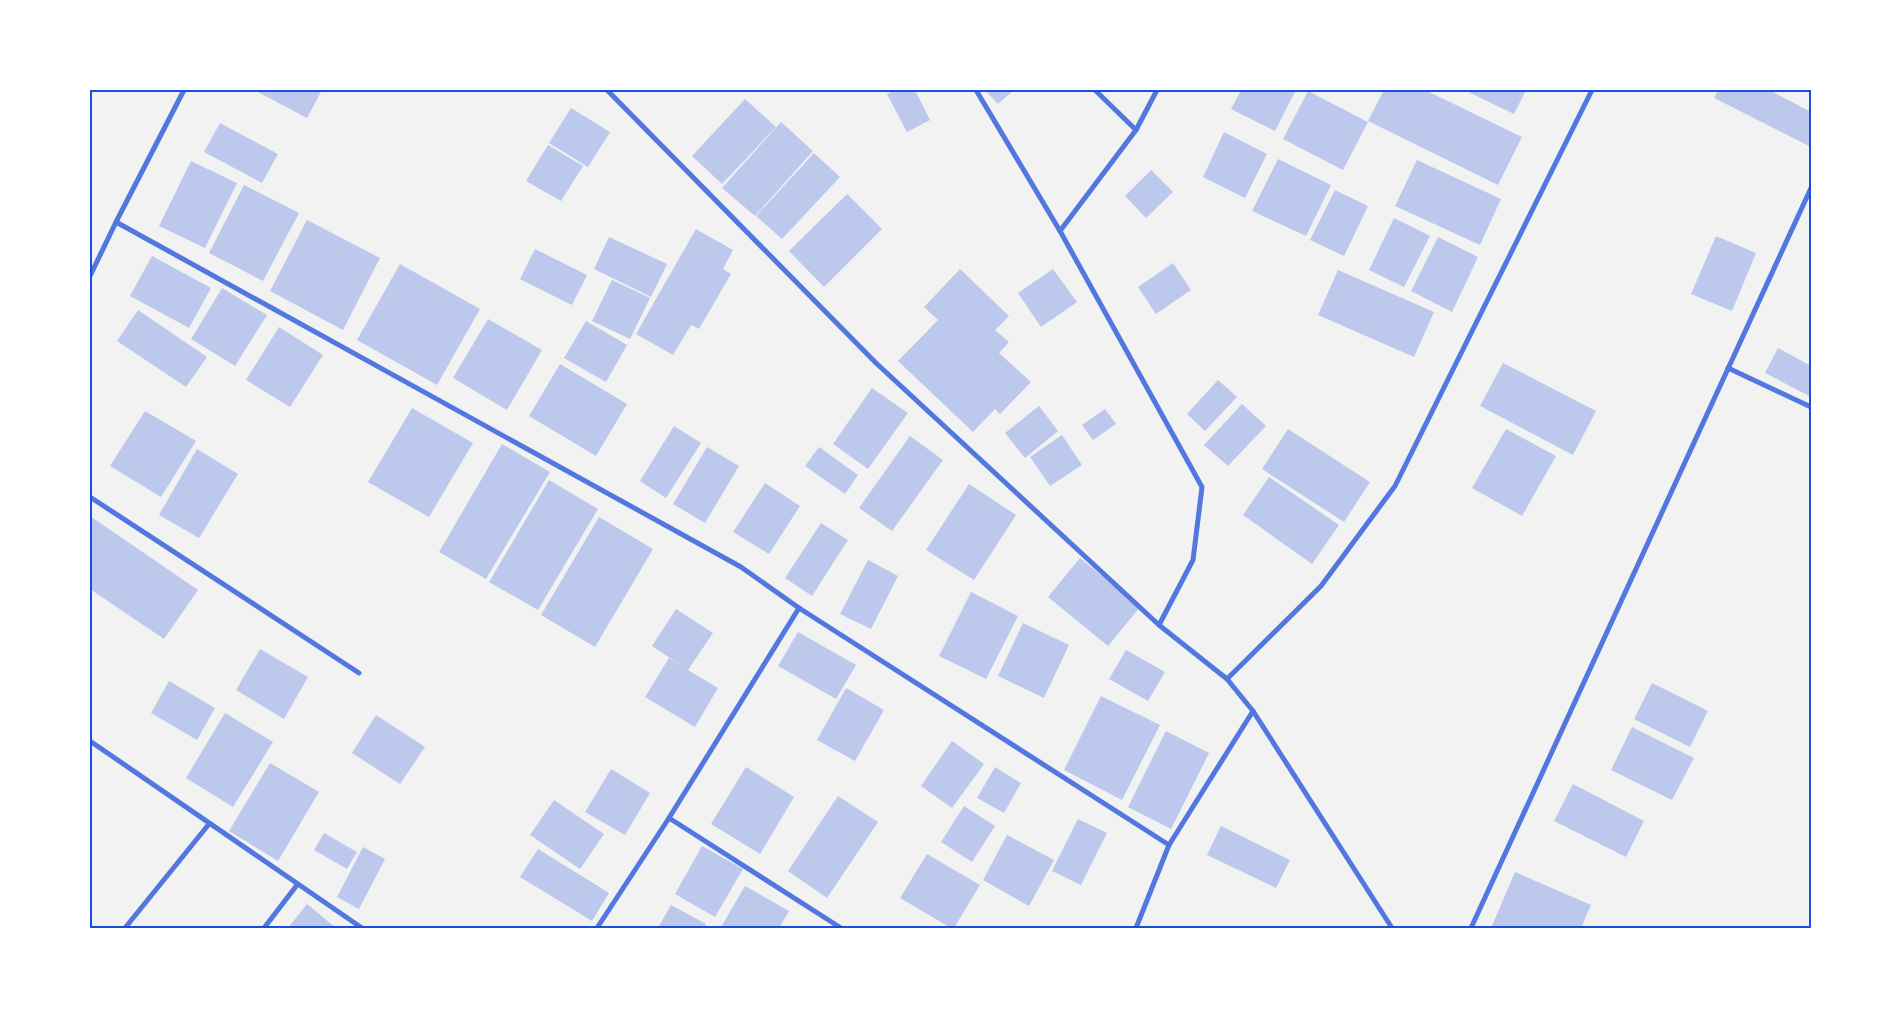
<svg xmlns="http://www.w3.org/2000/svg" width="1901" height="1018" font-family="'Noto Sans',sans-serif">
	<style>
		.building { fill: #bdc9ec }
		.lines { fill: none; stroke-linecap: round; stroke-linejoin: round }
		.minor { stroke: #5277de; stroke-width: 5 }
		.neatline { fill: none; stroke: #1d4ed8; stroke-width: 2 }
	</style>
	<rect width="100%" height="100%" fill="#f2f2f2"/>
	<g class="building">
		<polygon points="254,90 322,90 307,118"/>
		<polygon points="896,90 915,90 930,120 907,132 887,94"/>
		<polygon points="985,90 1014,90 998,104"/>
		<polygon points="1241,90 1296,90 1275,131 1231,109"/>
		<polygon points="1384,90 1425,90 1522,137 1498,185 1368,121"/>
		<polygon points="1464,90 1526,90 1514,114"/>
		<polygon points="1718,90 1769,90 1811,112 1811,147 1714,98"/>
		<polygon points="1308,91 1368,122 1343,170 1283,139"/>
		<polygon points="745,99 776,127 722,184 692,156"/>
		<polygon points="571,108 610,132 588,167 549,143"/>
		<polygon points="781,122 813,151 755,216 722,188"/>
		<polygon points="220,123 278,154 262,183 204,152"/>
		<polygon points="1224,132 1267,154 1245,198 1203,177"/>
		<polygon points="548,145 583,166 561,201 526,181"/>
		<polygon points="814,153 840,177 782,239 756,216"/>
		<polygon points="1278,159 1331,185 1306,236 1252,211"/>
		<polygon points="1417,160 1501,199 1480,245 1395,206"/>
		<polygon points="191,161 237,183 205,248 159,226"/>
		<polygon points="1151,170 1173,192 1146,218 1125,196"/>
		<polygon points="244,185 299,213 263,281 209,253"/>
		<polygon points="1335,190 1368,206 1344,256 1310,240"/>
		<polygon points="847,194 882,229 824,287 789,251"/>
		<polygon points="1394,218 1430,236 1404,287 1369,270"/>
		<polygon points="307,220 380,258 343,330 270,291"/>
		<polygon points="696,229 733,250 723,269 731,274 699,329 691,325 673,355 636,334"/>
		<polygon points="1716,236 1756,253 1732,311 1691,294"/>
		<polygon points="609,237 667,264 651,297 594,269"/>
		<polygon points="1438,237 1478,257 1452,312 1411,291"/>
		<polygon points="535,249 587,275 572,305 520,279"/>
		<polygon points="152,256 211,288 189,328 130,296"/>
		<polygon points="1173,263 1191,290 1156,314 1138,287"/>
		<polygon points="400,264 480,309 437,385 357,340"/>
		<polygon points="960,269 1009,316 995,330 1009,342 999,353 1031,382 1000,414 995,409 973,432 898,361 938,320 924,307"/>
		<polygon points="1053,269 1077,302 1041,327 1018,293"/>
		<polygon points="1338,270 1434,312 1414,357 1318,315"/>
		<polygon points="612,280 650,298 630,339 592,321"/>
		<polygon points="222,288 267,315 235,366 191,339"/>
		<polygon points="138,310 207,357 186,387 117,341"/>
		<polygon points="488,319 542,350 507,410 453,378"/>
		<polygon points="586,321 627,345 606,382 564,358"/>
		<polygon points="279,327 323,355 290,407 246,380"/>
		<polygon points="1778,348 1811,366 1811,397 1765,373"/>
		<polygon points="1503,363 1596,411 1573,455 1480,406"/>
		<polygon points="560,364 627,404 596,456 529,416"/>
		<polygon points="1218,380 1237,397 1205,431 1187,414"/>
		<polygon points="872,388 908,413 868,469 833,444"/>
		<polygon points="1242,404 1266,426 1228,466 1204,445"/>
		<polygon points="1039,406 1058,431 1025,458 1005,433"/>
		<polygon points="412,408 473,443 429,517 368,482"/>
		<polygon points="1105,409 1116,424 1093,440 1082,425"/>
		<polygon points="145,411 196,441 161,497 110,466"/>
		<polygon points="674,426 701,443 666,498 640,481"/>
		<polygon points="1288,429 1370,482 1344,522 1262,469"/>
		<polygon points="1506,429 1556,456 1522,516 1472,488"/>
		<polygon points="1062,435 1082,465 1050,486 1030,457"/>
		<polygon points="910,436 943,460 892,531 859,508"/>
		<polygon points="502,444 550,472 486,579 439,552"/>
		<polygon points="707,447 739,466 705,523 673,504"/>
		<polygon points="819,447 858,475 845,494 805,466"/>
		<polygon points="197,449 238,474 199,538 159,515"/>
		<polygon points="1269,477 1339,525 1312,564 1243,515"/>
		<polygon points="549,480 598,509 538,610 489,582"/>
		<polygon points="765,483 800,506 769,554 733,532"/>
		<polygon points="969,484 1016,515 974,580 926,550"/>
		<polygon points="90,516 198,590 164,639 90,589"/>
		<polygon points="599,517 653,549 595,647 541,615"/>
		<polygon points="821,523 848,540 812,596 785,578"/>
		<polygon points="1080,558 1140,607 1108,646 1048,597"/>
		<polygon points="868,560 898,576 871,629 840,614"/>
		<polygon points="971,592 1018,616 986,679 939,656"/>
		<polygon points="676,609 713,633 688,670 718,688 695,727 645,697 669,658 685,668 652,646"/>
		<polygon points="1023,623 1069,645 1044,698 998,676"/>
		<polygon points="798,632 856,665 836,699 778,666"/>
		<polygon points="260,649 308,677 284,719 236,690"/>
		<polygon points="1126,650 1165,672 1148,701 1109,679"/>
		<polygon points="169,681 215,708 197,740 151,713"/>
		<polygon points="1652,683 1708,711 1690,747 1634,719"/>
		<polygon points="846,688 884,710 855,761 817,740"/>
		<polygon points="1101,696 1160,725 1122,800 1064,770"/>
		<polygon points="225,713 273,742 233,807 186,778"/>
		<polygon points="376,715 425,747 400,784 352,753"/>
		<polygon points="1632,727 1694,758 1672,800 1611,770"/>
		<polygon points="1166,731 1209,753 1171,829 1128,807"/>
		<polygon points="952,741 984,764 952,808 921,786"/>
		<polygon points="270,763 319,792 278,861 229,831"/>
		<polygon points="746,767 794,797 760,854 711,824"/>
		<polygon points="995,767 1021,783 1004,813 977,798"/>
		<polygon points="611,769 650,793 625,835 585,812"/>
		<polygon points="1573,784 1644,821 1626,857 1554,821"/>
		<polygon points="838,796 878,822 827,898 788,871"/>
		<polygon points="554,800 604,834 580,869 530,835"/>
		<polygon points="964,806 995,826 972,862 941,842"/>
		<polygon points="1078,819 1107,833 1081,885 1052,871"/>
		<polygon points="1221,826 1290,860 1276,888 1207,855"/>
		<polygon points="324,833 357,852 347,869 314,850"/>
		<polygon points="1007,835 1054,860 1029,906 983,880"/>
		<polygon points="702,846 743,869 715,917 675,894"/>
		<polygon points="363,847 385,859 359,909 337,897"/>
		<polygon points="538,849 609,893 592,921 520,877"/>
		<polygon points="927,854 980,885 954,928 951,928 900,898"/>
		<polygon points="1515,872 1591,905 1581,928 1491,928"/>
		<polygon points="745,886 789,911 779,928 721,927"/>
		<polygon points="307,904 336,928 288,928"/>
		<polygon points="671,905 706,924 704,928 658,928"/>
	</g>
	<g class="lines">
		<g class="minor">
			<polyline points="607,90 876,363 1159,625 1227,679 1253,711 1392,928"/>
			<polyline points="976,90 1060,231 1202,487 1193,560 1159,625"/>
			<polyline points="1095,90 1136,130"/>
			<polyline points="116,222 741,567 799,608 1169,845"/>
			<polyline points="1060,231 1136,130 1157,90"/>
			<polyline points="90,276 116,222 184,90"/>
			<polyline points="1728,368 1811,407"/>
			<polyline points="90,497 359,673"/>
			<polyline points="1227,679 1321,586 1395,486 1592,90"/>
			<polyline points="90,741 362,928"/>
			<polyline points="669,818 841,928"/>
			<polyline points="125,928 209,824"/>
			<polyline points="264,928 297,885"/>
			<polyline points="597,928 669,818 799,608"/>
			<polyline points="1136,928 1169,845 1253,711"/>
			<polyline points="1471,928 1811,188"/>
		</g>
	</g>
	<rect width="1901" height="1018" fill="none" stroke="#ffffff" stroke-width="182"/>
	<rect x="91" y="91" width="1719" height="836" class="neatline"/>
</svg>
